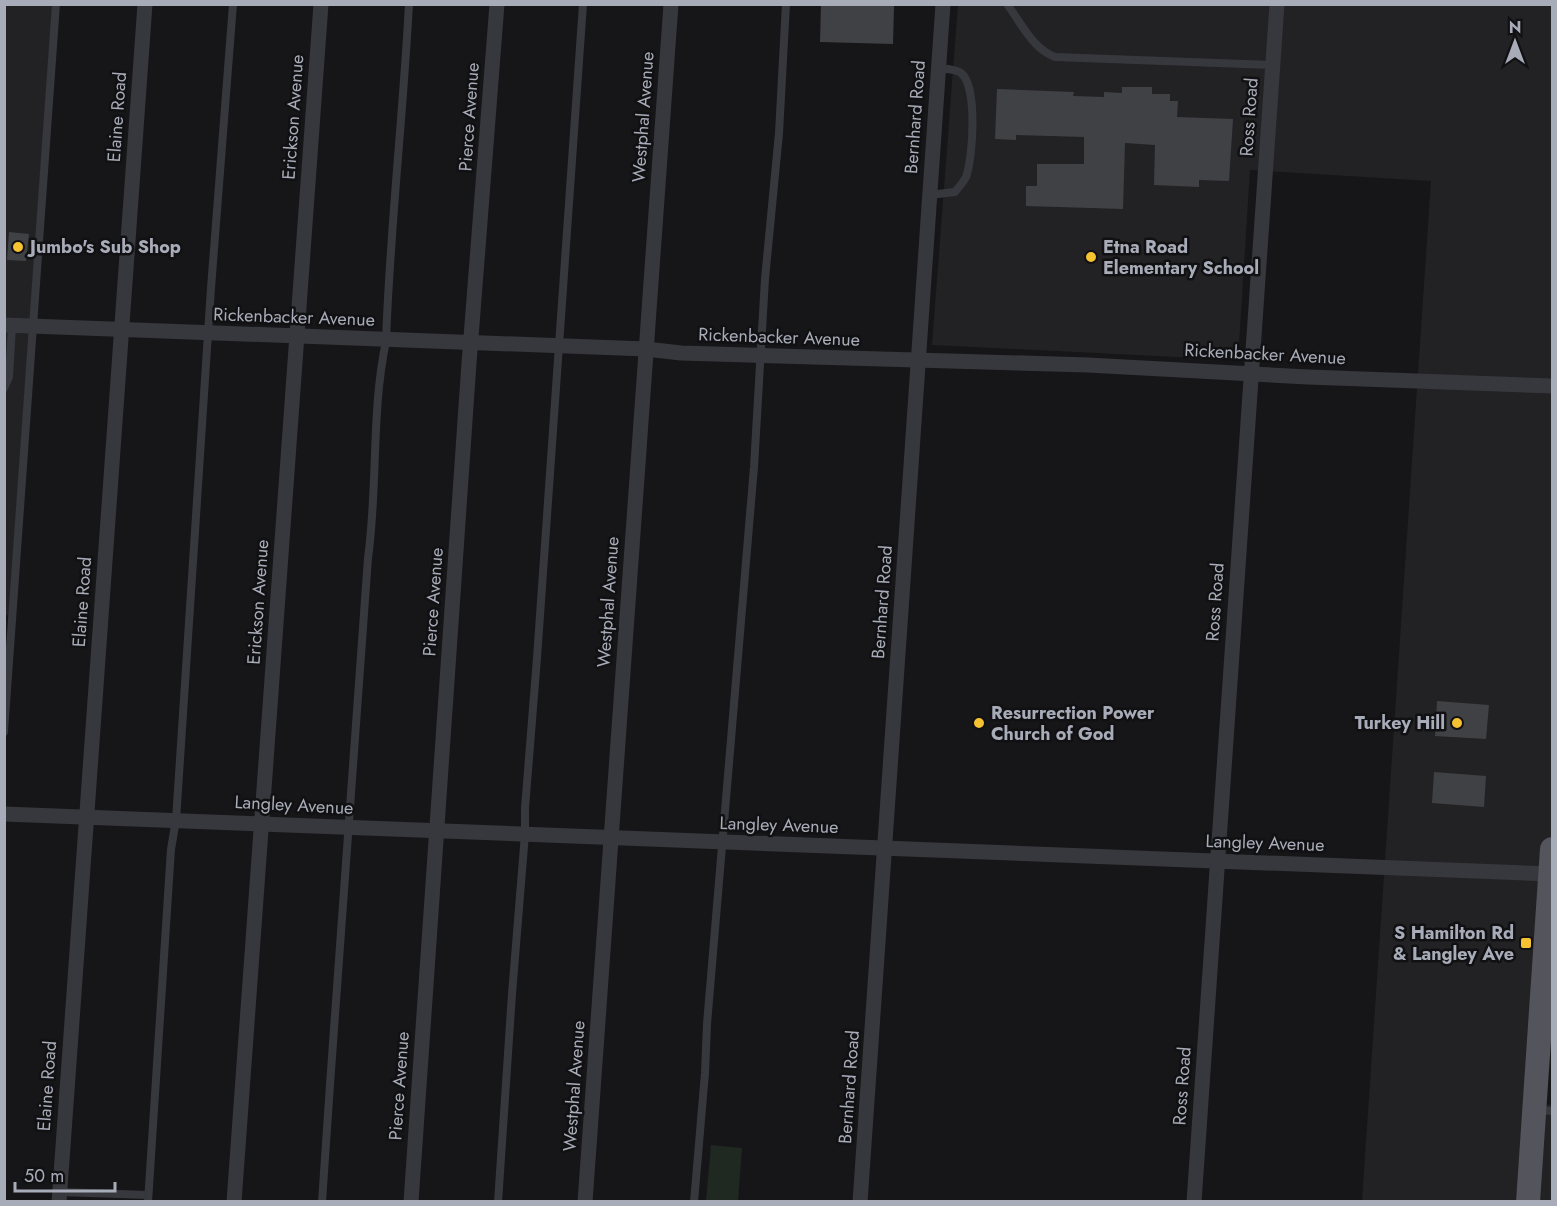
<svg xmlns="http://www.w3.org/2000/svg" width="1557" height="1206" font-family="Jost,sans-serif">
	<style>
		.built { fill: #222225 }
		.green { fill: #202822 }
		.building { fill: #404145 }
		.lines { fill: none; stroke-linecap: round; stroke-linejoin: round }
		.lane { stroke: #37383d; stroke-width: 8 }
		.street { stroke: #37383d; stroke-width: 15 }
		.primary { stroke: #53545c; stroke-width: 24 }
		.poi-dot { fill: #f5c232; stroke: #111113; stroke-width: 2 }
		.labels { text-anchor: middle; stroke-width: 5; stroke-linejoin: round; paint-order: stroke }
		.street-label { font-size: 18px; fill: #a8acb8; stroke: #111113 }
		.poi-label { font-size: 18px; font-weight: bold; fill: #a8acb8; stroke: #111113; text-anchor: start }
	</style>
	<rect width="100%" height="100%" fill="#161618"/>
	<g class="built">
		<polygon points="4,5 57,5 13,616 4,615"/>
		<polygon points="958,5 1552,5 1552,835 1534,1103 1552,1105 1552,1201 1362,1201 1431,181 1250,170 1238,360 932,345"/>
	</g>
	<polygon class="green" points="711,1145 742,1148 738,1201 706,1201"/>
	<g class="building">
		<polygon points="821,4 894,6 893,44 820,42"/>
		<polygon points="1122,87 1152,87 1152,94 1170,94 1170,101 1178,101 1177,117 1233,119 1229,181 1199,180 1199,187 1154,185 1155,145 1125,143 1123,209 1026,206 1026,186 1037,186 1037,164 1084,164 1084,137 1016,135 1016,140 995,139 997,89 1074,92 1073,96 1104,97 1104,92 1122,93"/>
		<polygon points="9,232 29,234 26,261 7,260"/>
		<polygon points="1437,701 1489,705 1486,739 1435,736"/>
		<polygon points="1434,772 1486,776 1484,807 1432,803"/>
	</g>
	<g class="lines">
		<g class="lane">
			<path d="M1007 4C1021 23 1033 49 1055 57L1273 65"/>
			<path d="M929 195 955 192C958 188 963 183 966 177 973 158 978 86 961 73 955 69 945 69 938 68"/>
			<polyline points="4,388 9,377 12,326"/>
			<polyline points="4,732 56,4"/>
			<polyline points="1536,1110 1552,1111"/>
			<polyline points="59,1192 148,1195"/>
			<polyline points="148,1202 171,849 176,820 211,288 233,4"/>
			<path d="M322 1202C336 987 354 772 368 558 378 486 371 412 386 341 390 228 403 117 409 4"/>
			<polyline points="498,1202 512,994 525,834 525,808 537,658 583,4"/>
			<polyline points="694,1202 705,1073 707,1024 754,467 765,279 779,133 786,4"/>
		</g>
		<g class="street">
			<polyline points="4,325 646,349 681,353 1088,365 1308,377 1552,386"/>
			<polyline points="4,814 1552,874"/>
			<polyline points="59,1202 145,4"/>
			<polyline points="234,1202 321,4"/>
			<polyline points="411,1202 469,363 497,4"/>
			<polyline points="585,1202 671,4"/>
			<polyline points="860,1202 943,4"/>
			<polyline points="1194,1202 1277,4"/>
		</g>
		<polyline class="primary" points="1528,1202 1552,849"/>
	</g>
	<g class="poi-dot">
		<circle cx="18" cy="247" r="6"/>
		<circle cx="1091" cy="257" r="6"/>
		<circle cx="979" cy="723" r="6"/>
		<circle cx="1457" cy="723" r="6"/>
		<rect x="1520" y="937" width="12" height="12" rx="3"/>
	</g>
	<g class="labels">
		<g class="street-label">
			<text transform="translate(117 117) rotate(-86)" y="6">Elaine Road</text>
			<text transform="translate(293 117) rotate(-86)" y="6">Erickson Avenue</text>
			<text transform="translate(469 117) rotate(-86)" y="6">Pierce Avenue</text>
			<text transform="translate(643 117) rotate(-86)" y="6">Westphal Avenue</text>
			<text transform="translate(915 117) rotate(-86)" y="6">Bernhard Road</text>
			<text transform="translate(1249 117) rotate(-86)" y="6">Ross Road</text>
			<text transform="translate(294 317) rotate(2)" y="6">Rickenbacker Avenue</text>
			<text transform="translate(779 337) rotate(2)" y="6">Rickenbacker Avenue</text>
			<text transform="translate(1265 354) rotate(3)" y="6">Rickenbacker Avenue</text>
			<text transform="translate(82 602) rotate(-86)" y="6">Elaine Road</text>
			<text transform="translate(258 602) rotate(-86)" y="6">Erickson Avenue</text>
			<text transform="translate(433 602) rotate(-86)" y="6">Pierce Avenue</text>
			<text transform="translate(608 602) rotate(-86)" y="6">Westphal Avenue</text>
			<text transform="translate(882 602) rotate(-86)" y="6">Bernhard Road</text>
			<text transform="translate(1215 602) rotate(-86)" y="6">Ross Road</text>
			<text transform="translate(294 805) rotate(3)" y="6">Langley Avenue</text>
			<text transform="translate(779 825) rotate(2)" y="6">Langley Avenue</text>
			<text transform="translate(1265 843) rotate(2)" y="6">Langley Avenue</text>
			<text transform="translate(47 1086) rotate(-86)" y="6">Elaine Road</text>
			<text transform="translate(399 1086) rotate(-86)" y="6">Pierce Avenue</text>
			<text transform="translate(574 1086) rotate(-86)" y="6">Westphal Avenue</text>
			<text transform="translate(1182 1086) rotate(-86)" y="6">Ross Road</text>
			<text transform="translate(849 1087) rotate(-86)" y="6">Bernhard Road</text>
		</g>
		<g class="poi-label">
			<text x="30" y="253">Jumbo's Sub Shop</text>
			<text x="1103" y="253">Etna Road<tspan x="1103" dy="21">Elementary School</tspan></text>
			<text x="991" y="719">Resurrection Power<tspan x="991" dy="21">Church of God</tspan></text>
			<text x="1445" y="729" text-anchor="end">Turkey Hill</text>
			<text x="1514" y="939" text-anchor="end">S Hamilton Rd<tspan x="1514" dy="21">&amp; Langley Ave</tspan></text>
		</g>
	</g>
	<rect width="1557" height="1206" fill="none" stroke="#a8acb8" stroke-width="12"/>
	<g transform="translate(1515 42)" stroke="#111113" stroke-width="4.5" paint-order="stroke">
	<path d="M0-4.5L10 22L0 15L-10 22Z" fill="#a8acb8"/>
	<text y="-9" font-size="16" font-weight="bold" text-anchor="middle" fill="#a8acb8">N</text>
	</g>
	<path d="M15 1182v9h100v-9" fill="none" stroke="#a8acb8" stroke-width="3"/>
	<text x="24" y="1182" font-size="18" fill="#a8acb8" stroke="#111113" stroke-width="4.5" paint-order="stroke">50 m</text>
</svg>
